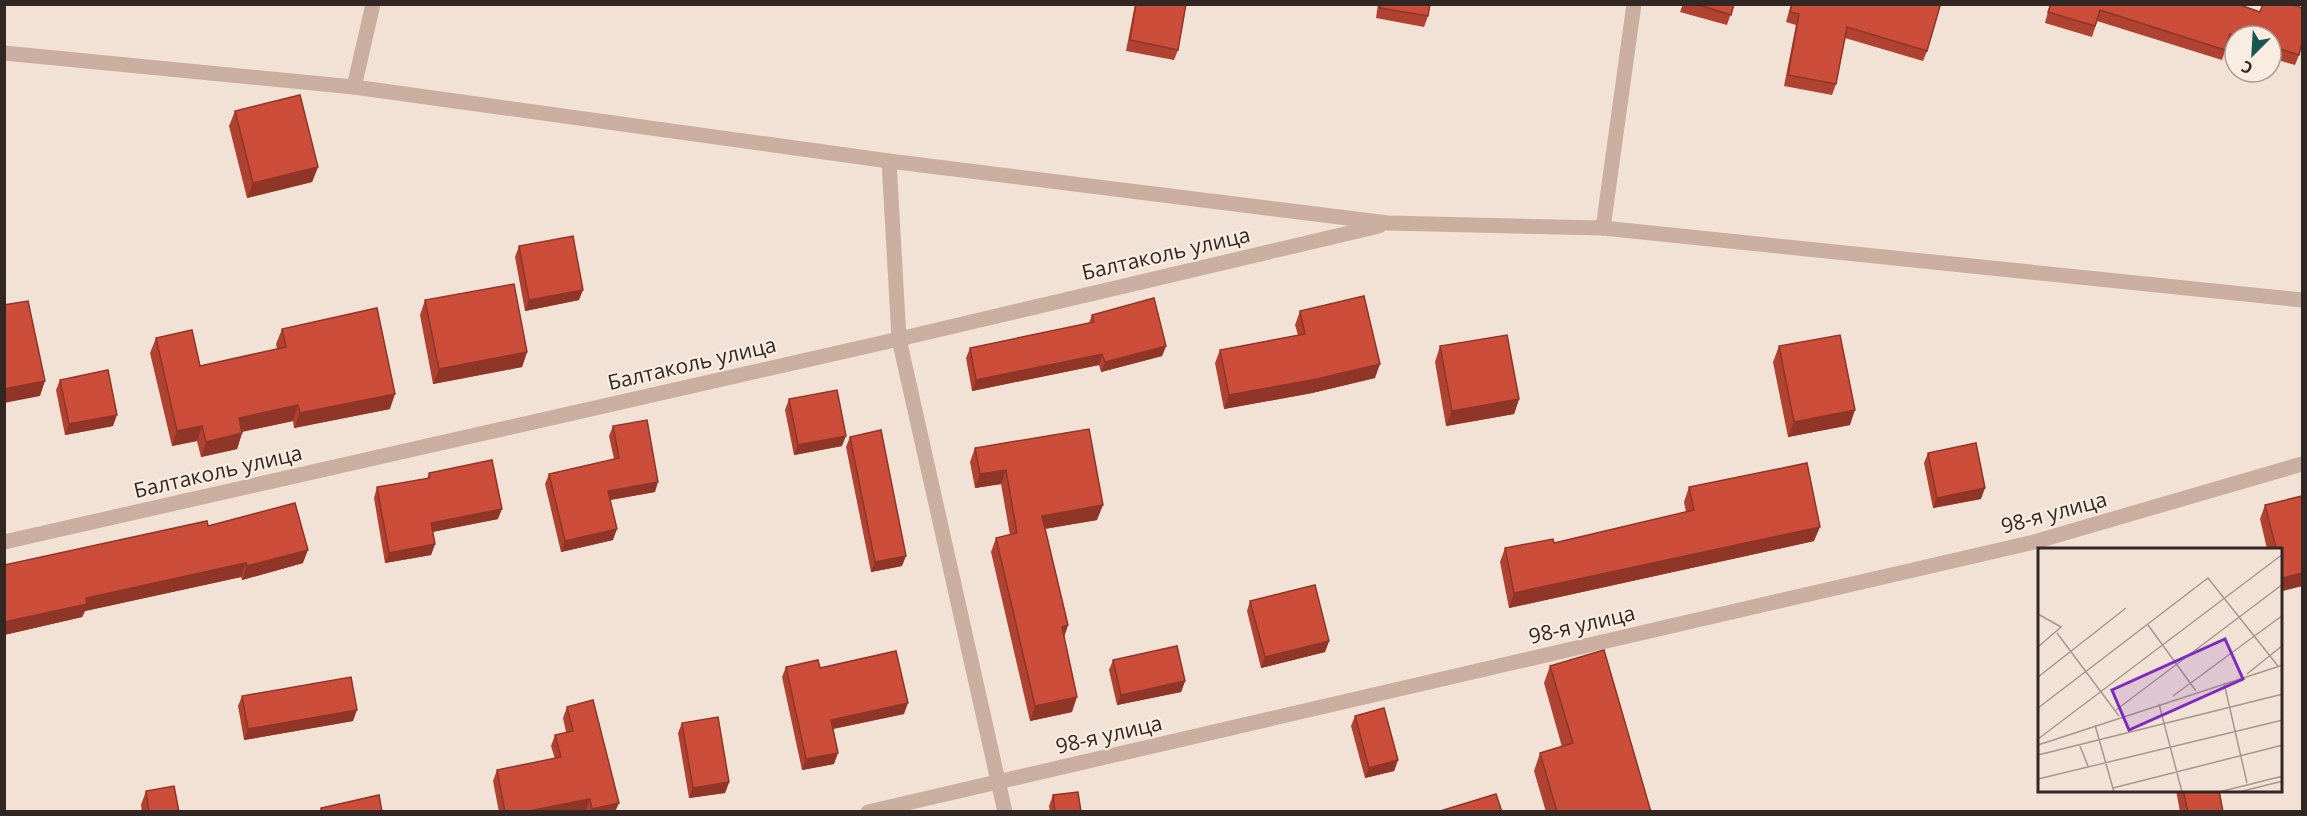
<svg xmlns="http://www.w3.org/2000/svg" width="2307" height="816" font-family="'Open Sans',sans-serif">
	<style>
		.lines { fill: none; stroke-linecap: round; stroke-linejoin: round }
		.minor { stroke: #caafa1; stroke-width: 15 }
		.wall { fill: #af4231 }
		.shaded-wall { fill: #8f3628 }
		.building { fill: #cc4d39; stroke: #8f3628; stroke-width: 1.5 }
		.labels { text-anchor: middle; stroke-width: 4.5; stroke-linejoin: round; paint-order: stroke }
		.street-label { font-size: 21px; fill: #332724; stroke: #f9ece1 }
		.inset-road { fill: none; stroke: #a6978e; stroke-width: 1.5 }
		.view { fill: #7b2cbf; fill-opacity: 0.15; stroke: #7b2cbf; stroke-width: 3 }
		.inset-edge { fill: none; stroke: #332724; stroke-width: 3 }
	</style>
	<rect width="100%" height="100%" fill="#f2e1d5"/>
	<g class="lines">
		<g class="minor">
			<polyline points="4,53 354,87 889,161 1388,223 1603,228 2302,300"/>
			<polyline points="354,87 373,4"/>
			<polyline points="889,161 899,339 1005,812"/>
			<polyline points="1603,228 1634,4"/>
			<polyline points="4,542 899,339 1379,226"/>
			<polyline points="868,812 2034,542 2302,464"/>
		</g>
	</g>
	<g class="wall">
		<polygon points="1135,4 1186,4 1178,50 1174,60 1126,51"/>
		<polygon points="1378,4 1430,4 1428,16 1424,27 1376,18"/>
		<polygon points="1683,4 1734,4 1727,25 1680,12"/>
		<polygon points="1791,4 1934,4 1927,51 1923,61 1845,38 1836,84 1832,95 1784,86 1796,25 1786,22"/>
		<polygon points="2050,4 2237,4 2260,12 2262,4 2292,4 2299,55 2295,65 2271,58 2271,36 2235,36 2235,48 2227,45 2222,60 2097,21 2092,37 2045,23"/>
		<polygon points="235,111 318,167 312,182 247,198 229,126"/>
		<polygon points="519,246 579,300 525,311 515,257"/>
		<polygon points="425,300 527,352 522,367 433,384 420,315"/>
		<polygon points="1300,311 1375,378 1312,393 1224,409 1215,363 1220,350 1298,335 1295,325"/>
		<polygon points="1092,315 1166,346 1162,356 1101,372 1099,365 972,391 966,358 970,348 1089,323"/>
		<polygon points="282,329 390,409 294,428 293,421 242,432 242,433 237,449 201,457 197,441 172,446 150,353 156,338 200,366 277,349 276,344"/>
		<polygon points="1440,346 1519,399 1514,414 1446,426 1435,362"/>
		<polygon points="1779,346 1850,425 1788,437 1773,362"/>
		<polygon points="60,380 113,426 65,435 56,390"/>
		<polygon points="789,399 842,446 794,455 785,410"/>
		<polygon points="613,426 655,492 610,500 613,540 561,552 545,484 549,474 614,459 609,436"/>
		<polygon points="850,437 902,566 871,572 846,447"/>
		<polygon points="975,448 1097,520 1045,529 1068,625 1064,637 1072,712 1030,721 991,552 996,538 1010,535 1001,484 975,488 970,462"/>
		<polygon points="1928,453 1981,499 1933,508 1924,463"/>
		<polygon points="429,473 498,519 432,532 435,544 431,555 385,563 374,498 377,487 427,479"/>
		<polygon points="1689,487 1814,541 1509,608 1500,562 1505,548 1554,543 1686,512 1684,502"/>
		<polygon points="2302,496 2302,586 2282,591 2282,549 2267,549 2260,519 2265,505"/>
		<polygon points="208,526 303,563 242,580 241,577 85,611 82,617 4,635"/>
		<polygon points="1250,601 1329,641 1325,652 1261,668 1247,611"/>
		<polygon points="1113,660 1185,681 1181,692 1117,705 1109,670"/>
		<polygon points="1550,666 1651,812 1546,812 1534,771 1540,753 1562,747 1544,683"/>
		<polygon points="786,667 820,668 904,714 833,729 834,764 802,770 782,677"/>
		<polygon points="242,696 353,721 244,740 238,706"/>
		<polygon points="567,707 615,812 586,812 586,810 576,812 499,812 493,781 497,770 555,759 551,746 555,735 566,732 563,718"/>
		<polygon points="1355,716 1398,760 1394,771 1365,778 1351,726"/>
		<polygon points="682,723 729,782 725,793 689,798 678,733"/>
		<polygon points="2176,790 2219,790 2223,812 2180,812"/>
		<polygon points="146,791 179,812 142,812 141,805"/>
		<polygon points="1053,795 1081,812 1050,812 1049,806"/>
	</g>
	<g class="shaded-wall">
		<polygon points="318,167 312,182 247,198 253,183"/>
		<polygon points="583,290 579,300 525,311 529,300"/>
		<polygon points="1166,346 1162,356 1101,372 1105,362"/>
		<polygon points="527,352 522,367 433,384 439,369"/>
		<polygon points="1102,354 1099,365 972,391 976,380"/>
		<polygon points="1380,364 1375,378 1312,393 1224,409 1229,395"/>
		<polygon points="45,381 40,396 4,403 4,389"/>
		<polygon points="395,394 390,409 294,428 300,413"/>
		<polygon points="1519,399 1514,414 1446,426 1452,411"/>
		<polygon points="298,405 293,421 234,433 239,418"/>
		<polygon points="1855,410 1850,425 1788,437 1794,422"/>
		<polygon points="117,415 113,426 65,435 69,424"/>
		<polygon points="202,426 197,441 172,446 177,431"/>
		<polygon points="242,433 237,449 201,457 206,442"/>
		<polygon points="846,436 842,446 794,455 798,445"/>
		<polygon points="1006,470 1001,484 975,488 980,474"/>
		<polygon points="658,482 655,492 604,501 608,491"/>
		<polygon points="1985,488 1981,499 1933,508 1937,498"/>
		<polygon points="1103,505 1097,520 1037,530 1042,516"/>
		<polygon points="502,509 498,519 427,533 431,523"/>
		<polygon points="1820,527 1814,541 1509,608 1514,593"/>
		<polygon points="617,529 613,540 561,552 565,541"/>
		<polygon points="435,544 431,555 385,563 389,553"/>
		<polygon points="308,550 303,563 242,580 247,566"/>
		<polygon points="906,556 902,566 871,572 875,562"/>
		<polygon points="246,563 241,577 85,611 82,617 4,635 4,622 86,598"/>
		<polygon points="2302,573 2302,586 2282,591 2282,578"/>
		<polygon points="1068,625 1063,640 1062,627"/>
		<polygon points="1329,641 1325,652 1261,668 1265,657"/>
		<polygon points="1185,681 1181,692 1117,705 1121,695"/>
		<polygon points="1077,697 1072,712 1030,721 1035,706"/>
		<polygon points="908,703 904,714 827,730 831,720"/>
		<polygon points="357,710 353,721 244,740 248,729"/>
		<polygon points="838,753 834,764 802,770 806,759"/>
		<polygon points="1398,760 1394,771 1365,778 1369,768"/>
		<polygon points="729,782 725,793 689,798 693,788"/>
		<polygon points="590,799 586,810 576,812 524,812"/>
		<polygon points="619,803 615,812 591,812 592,809"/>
	</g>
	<g class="building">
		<polygon points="1136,4 1186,4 1178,50 1130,40"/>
		<polygon points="1380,4 1430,4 1428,16 1380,8"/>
		<polygon points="1696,4 1734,4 1731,15"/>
		<polygon points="1792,4 1934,4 1940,6 1927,51 1847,27 1836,84 1788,75 1799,14 1790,12"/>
		<polygon points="2051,4 2237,4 2260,12 2263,4 2292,4 2302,8 2302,42 2299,55 2271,46 2271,36 2235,36 2230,34 2225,50 2100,10 2095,26 2048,12"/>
		<polygon points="300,95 318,167 253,183 235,111"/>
		<polygon points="573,236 583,290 529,300 519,246"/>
		<polygon points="514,284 527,352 439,369 425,300"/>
		<polygon points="1364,296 1380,364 1317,379 1229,395 1220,350 1305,334 1300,311"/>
		<polygon points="1154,298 1166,346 1105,362 1102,354 976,380 970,348 1094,322 1092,315"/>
		<polygon points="28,301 45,381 4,389 4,305"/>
		<polygon points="377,308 395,394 300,413 298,405 239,418 242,433 206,442 202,426 177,431 156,338 192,330 200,366 286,347 282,329"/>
		<polygon points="1507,335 1519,399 1452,411 1440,346"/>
		<polygon points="1840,335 1855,410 1794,422 1779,346"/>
		<polygon points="108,370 117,415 69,424 60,380"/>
		<polygon points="837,390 846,436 798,445 789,399"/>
		<polygon points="647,420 658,482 608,491 617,529 565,541 549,474 619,458 613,426"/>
		<polygon points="1089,429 1103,505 1042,516 1068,625 1062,627 1077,697 1035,706 996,538 1017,533 1006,470 980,474 975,448"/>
		<polygon points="881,430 906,556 875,562 850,437"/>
		<polygon points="1976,443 1985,488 1937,498 1928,453"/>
		<polygon points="492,460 502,509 431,523 435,544 389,553 377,487 430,478 429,473"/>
		<polygon points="1807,463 1820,527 1514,593 1505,548 1553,539 1554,543 1694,510 1689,487"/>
		<polygon points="2302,496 2302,573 2282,578 2282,549 2272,549 2276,548 2265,505"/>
		<polygon points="295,503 308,550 247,566 246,563 86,598 87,604 4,622 4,565 207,521 208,526"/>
		<polygon points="1315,585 1329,641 1265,657 1250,601"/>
		<polygon points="1177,646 1185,681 1121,695 1113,660"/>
		<polygon points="1604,650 1651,812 1557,812 1540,753 1573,743 1550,666"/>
		<polygon points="896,651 908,703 831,720 838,753 806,759 786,667 818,660 820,668"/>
		<polygon points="351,677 357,710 248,729 242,696"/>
		<polygon points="593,700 619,803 592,809 590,799 524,812 505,812 497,770 561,757 555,735 573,731 567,707"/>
		<polygon points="1384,708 1398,760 1369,768 1355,716"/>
		<polygon points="718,717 729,782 693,788 682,723"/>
		<polygon points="174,786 179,812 149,812 146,791"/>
		<polygon points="2183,790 2219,790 2223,812 2188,812"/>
		<polygon points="1078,792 1081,812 1055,812 1053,795"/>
		<polygon points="1496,794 1502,812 1437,812"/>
		<polygon points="379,795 382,812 321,812 321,808"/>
	</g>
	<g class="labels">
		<g class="street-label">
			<text transform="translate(1166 254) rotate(-13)" y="7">Балтаколь улица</text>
			<text transform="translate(692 364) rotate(-13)" y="7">Балтаколь улица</text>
			<text transform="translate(218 472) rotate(-13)" y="7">Балтаколь улица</text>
			<text transform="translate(2054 513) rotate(-15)" y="7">98-я улица</text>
			<text transform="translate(1582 625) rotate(-13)" y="7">98-я улица</text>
			<text transform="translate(1109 735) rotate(-13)" y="7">98-я улица</text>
		</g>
	</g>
	<g transform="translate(2038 548)">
		<rect width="244" height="244" fill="#f2e1d5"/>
		<path class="inset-road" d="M0 66 23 79 0 99M110 77 158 143M19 85 81 168M209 126 245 97M0 129 88 60M186 135 209 235M135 148 245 67M121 156 144 244M0 160 170 30 240 118M78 162 245 36M57 177 76 244M0 191 245 6M0 197 245 117M42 198 50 218M0 207 245 146M0 231 245 172M75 240 245 197M181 244 245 228M201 244 245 233"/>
		<path class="view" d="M187 91 205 131 91 182 74 142Z"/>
		<rect width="244" height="244" class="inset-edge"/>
	</g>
	<rect width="2307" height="816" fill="none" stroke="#332724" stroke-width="12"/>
	<g transform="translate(2253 54) rotate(204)"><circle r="28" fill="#f9ece1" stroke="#aa9d95" stroke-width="1.5"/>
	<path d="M0-4.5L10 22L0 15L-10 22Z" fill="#185654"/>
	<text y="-9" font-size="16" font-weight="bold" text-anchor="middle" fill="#332724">С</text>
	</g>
</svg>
